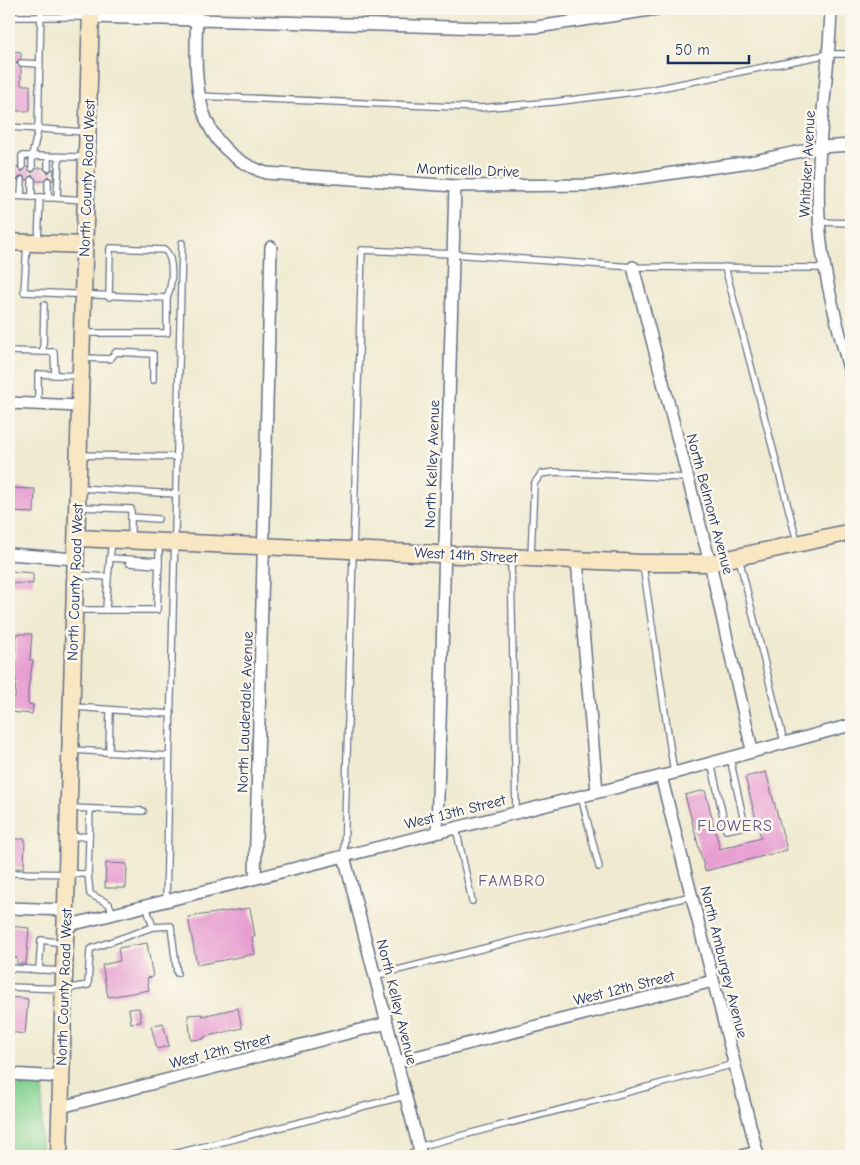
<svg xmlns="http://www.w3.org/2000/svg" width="860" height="1165" font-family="'Comic Neue',sans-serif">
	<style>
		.green { fill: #82d191; stroke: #4e8078 }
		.building { fill: #e79fd1 }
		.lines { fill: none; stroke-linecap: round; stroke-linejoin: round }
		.lane-casing { stroke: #657086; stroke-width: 8 }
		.street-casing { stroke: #657086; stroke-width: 14 }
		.secondary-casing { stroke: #657086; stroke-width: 19 }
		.lane { stroke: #fff; stroke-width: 5.5 }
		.street { stroke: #fff; stroke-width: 11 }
		.secondary { stroke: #f9e7c3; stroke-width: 16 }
		.labels { text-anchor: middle; stroke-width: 5; stroke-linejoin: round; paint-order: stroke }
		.street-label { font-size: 15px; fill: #1b2f5e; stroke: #fbf7ec }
		.neighbourhood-label { font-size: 16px; letter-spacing: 1px; fill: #625686; stroke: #fbf7ec }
	</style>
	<rect width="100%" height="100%" fill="#fbf7ec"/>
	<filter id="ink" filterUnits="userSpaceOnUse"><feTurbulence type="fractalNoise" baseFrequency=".02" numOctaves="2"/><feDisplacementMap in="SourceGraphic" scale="10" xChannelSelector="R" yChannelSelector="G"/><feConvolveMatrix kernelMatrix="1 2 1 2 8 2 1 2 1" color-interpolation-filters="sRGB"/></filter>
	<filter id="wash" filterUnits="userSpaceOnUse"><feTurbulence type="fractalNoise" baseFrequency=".0096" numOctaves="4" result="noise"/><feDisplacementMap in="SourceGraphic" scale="20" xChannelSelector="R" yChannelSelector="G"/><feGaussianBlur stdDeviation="1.12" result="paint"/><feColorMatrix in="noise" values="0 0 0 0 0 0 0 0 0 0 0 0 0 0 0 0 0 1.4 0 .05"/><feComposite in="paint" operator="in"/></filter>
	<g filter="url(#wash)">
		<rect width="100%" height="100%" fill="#efead0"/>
		<polygon class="green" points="9,1082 43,1084 41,1156 9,1156"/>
		<g id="blocks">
			<g class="building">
				<polygon points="9,51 21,52 21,58 16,63 21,68 21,85 30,85 30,111 9,111"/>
				<polygon points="9,166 17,167 22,172 27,167 32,173 37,168 43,168 48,173 54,168 53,181 48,176 43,181 37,181 32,175 27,180 22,175 17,180 9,180"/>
				<polygon points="9,488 35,489 34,513 9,512"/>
				<polygon points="9,571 33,573 33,584 9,583"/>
				<polygon points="16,634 32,634 30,660 33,660 28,689 28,704 33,705 32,714 9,712 9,698 15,698 16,680 9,679 9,658 15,658"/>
				<polygon points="766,772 787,850 705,871 685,795 705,790 720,849 761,838 745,777"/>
				<polygon points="9,839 25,839 24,868 9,868"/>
				<polygon points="106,863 127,864 126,888 105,888"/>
				<polygon points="250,908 255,936 252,937 255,954 197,965 188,917"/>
				<polygon points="9,926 29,928 26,964 17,964 17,958 9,957"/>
				<polygon points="147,943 153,977 147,978 149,990 108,997 102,965 120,961 118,948"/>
				<polygon points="9,997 28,999 25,1034 9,1032"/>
				<polygon points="139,1008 141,1022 131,1023 129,1009"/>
				<polygon points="238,1008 242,1028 204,1037 204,1039 191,1040 188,1015 202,1014 202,1016"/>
				<polygon points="163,1023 169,1046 157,1049 151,1026"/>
			</g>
		</g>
	</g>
	<g filter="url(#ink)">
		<use href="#blocks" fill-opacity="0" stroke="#657086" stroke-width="1"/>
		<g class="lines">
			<g class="lane-casing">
				<g id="lane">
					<polyline points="9,17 89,17"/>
					<polyline points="21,63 40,64"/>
					<polyline points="198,96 480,108 554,102 650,90 829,54 851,54"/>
					<polyline points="9,127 86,132"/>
					<polyline points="48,157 48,168"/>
					<polyline points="22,167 22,156 32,156 38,130 41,9"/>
					<polyline points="32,168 32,156 85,157"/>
					<polyline points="21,196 22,180"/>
					<polyline points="32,197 40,197 38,242"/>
					<polyline points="40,197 85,200"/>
					<polyline points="48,198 48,181"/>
					<polyline points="57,198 59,157"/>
					<polyline points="819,222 851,223"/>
					<polyline points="10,240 11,196 32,197 32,180"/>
					<polyline points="27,244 24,292 167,298 167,333 84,333"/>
					<polyline points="725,267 797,541"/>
					<path d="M109 297 110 248 165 250C175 260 172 285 167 298"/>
					<polyline points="9,351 43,352 44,305"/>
					<polyline points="43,352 54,352 55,375"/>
					<polyline points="84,358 110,359 116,352 153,354 153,380"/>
					<polyline points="38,404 38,374 79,376"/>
					<polyline points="79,455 177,457"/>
					<polyline points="80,488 176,494"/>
					<polyline points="80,507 131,509 131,538"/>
					<polyline points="131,517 158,519"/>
					<polyline points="112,541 110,558 159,561 159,543"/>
					<polyline points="531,556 534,484 541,474 554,472 687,478"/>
					<polyline points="739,558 784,742"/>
					<polyline points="511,560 516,812"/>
					<polyline points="129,563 159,565"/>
					<polyline points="643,565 674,773"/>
					<polyline points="108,577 110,558"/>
					<polyline points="76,610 106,610 108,577 78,575"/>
					<polyline points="106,610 157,610 159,561"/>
					<polyline points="74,707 171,714"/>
					<polyline points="73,750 169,756"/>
					<polyline points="109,752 110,710"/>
					<polyline points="711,762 726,830 745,826 730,758"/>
					<polyline points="581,796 599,867"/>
					<polyline points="71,808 143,811"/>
					<polyline points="90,809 88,874 90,894 109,904 113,914"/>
					<polyline points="456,828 472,901"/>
					<polyline points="71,837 89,836"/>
					<polyline points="344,856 362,250 453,254 633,267 826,268"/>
					<polyline points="9,873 88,874"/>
					<polyline points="166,901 182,243"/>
					<polyline points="153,927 171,926 177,973"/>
					<polyline points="9,968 62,971"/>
					<polyline points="39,970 41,940 64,943"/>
					<polyline points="374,976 691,896"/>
					<polyline points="9,987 64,989 88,985 90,949 153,927 146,906"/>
					<polyline points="418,1147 735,1064"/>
					<polyline points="166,1156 405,1096"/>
					<polyline points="403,1156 419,1152"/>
				</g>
			</g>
			<g class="street-casing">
				<g id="street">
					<path d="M197 9C195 77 189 147 266 173L455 186 590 185 750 162 821 147 851 145"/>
					<path d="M831 9C829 78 815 148 819 217 821 271 838 325 851 377"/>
					<polyline points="91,17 486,28 537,27 657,9"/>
					<polyline points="633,267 710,563 752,750"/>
					<polyline points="9,403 80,406"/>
					<polyline points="9,554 76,559"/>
					<polyline points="577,560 597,792"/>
					<polyline points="661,776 758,1156"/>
					<polyline points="437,832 455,186"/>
					<polyline points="344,856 421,1156"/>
					<polyline points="255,878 271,247"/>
					<polyline points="9,908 66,910"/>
					<polyline points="66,926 674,773 851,725"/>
					<polyline points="396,1062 713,981"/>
					<polyline points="9,1074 62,1077"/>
					<polyline points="61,1107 387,1023"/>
					<polyline points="741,1156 757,1152"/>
				</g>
			</g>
			<g class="secondary-casing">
				<g id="secondary">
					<polyline points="9,242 85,245"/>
					<polyline points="77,538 643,563 710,563 851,532"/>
					<polyline points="59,1156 91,9"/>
				</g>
			</g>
			<use href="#lane" class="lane"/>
			<use href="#street" class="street"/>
			<use href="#secondary" class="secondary"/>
		</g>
	</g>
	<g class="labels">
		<g class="street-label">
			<text transform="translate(807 164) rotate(-87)" y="5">Whitaker Avenue</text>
			<text transform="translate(468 170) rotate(2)" y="5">Monticello Drive</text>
			<text transform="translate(87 178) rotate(-88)" y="5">North County Road West</text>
			<text transform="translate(432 464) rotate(-88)" y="5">North Kelley Avenue</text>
			<text transform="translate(710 504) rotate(75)" y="5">North Belmont Avenue</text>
			<text transform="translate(466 555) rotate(3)" y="5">West 14th Street</text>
			<text transform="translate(75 582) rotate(-88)" y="5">North County Road West</text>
			<text transform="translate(245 712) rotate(-88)" y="5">North Lauderdale Avenue</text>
			<text transform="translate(455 812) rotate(-14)" y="5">West 13th Street</text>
			<text transform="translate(724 962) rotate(76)" y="5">North Amburgey Avenue</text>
			<text transform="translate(64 987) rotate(-88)" y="5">North County Road West</text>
			<text transform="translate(624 988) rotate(-14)" y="5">West 12th Street</text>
			<text transform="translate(397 1002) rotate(76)" y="5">North Kelley Avenue</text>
			<text transform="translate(220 1051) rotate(-14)" y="5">West 12th Street</text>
		</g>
		<g class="neighbourhood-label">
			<text x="735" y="831">FLOWERS</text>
			<text x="512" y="886">FAMBRO</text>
		</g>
	</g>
	<rect width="860" height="1165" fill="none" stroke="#fbf7ec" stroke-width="30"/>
	<path d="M668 55v8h81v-8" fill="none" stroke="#1b2f5e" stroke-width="2.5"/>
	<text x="675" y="55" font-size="15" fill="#1b2f5e" stroke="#fbf7ec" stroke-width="4" paint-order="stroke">50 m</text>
</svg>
